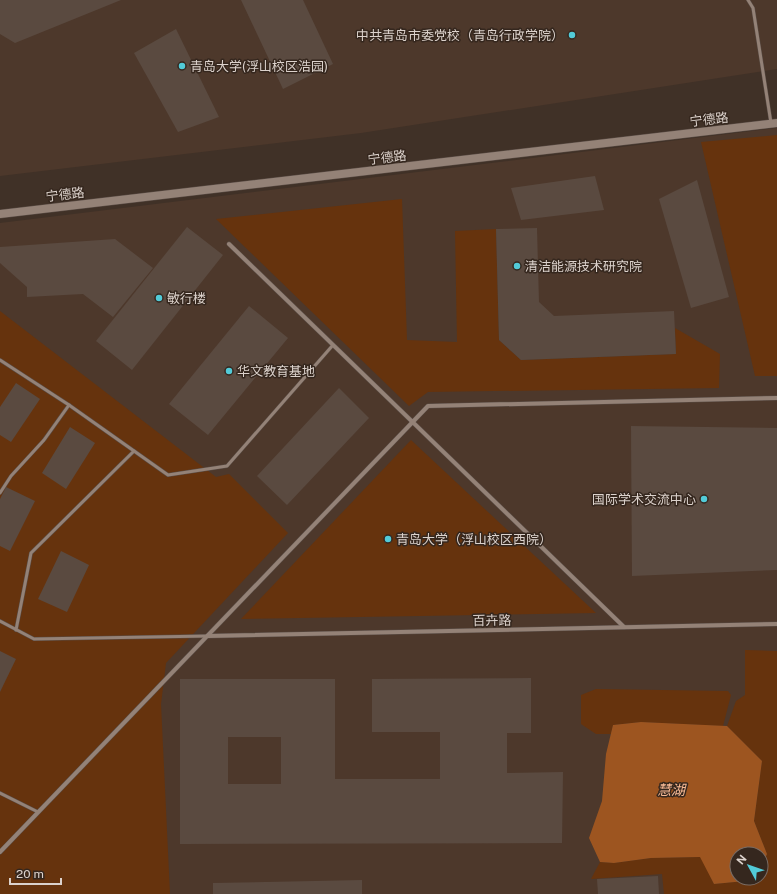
<svg xmlns="http://www.w3.org/2000/svg" width="777" height="894" font-family="'Public Sans','Noto Sans SC',sans-serif">
	<style>
		.built { fill: #4d382b; fill-rule: evenodd }
		.green { fill: #66330d }
		.water { fill: #9d5520 }
		.building { fill: #5a4a40; fill-rule: evenodd }
		.lines { fill: none; stroke-linecap: round; stroke-linejoin: round }
		.lane-casing { stroke: #594c45; stroke-width: 4 }
		.street-casing { stroke: #594c45; stroke-width: 5 }
		.secondary-casing { stroke: #594c45; stroke-width: 9 }
		.lane { stroke: #948277; stroke-width: 3 }
		.street { stroke: #948277; stroke-width: 4 }
		.secondary { stroke: #948277; stroke-width: 8 }
		.poi-dot { fill: #52cbd8; stroke: #35271e; stroke-width: 1.5 }
		.labels { text-anchor: middle; stroke-width: 3; stroke-linejoin: round; paint-order: stroke }
		.poi-label { font-size: 13px; fill: #dcd2cc; stroke: #35271e; text-anchor: start }
		.street-label { font-size: 13px; fill: #dcd2cc; stroke: #35271e }
		.water-label { font-size: 14px; font-style: italic; fill: #f9bb96; stroke: #35271e }
	</style>
	<rect width="100%" height="100%" fill="#403127"/>
	<g class="built">
		<polygon points="0,0 777,0 777,69 361,133 0,176"/>
		<path d="M777 128V894H0V223ZM737 854H761V878H737Z"/>
	</g>
	<g class="green">
		<polygon points="777,135 777,376 755,376 701,142"/>
		<polygon points="402,199 407,340 457,342 455,231 496,229 499,340 521,360 676,354 675,328 720,354 719,388 428,392 409,406 216,219"/>
		<polygon points="0,311 216,477 229,474 288,533 166,663 161,704 170,894 0,894"/>
		<polygon points="411,440 596,613 241,619"/>
		<polygon points="745,650 777,651 777,894 664,894 662,874 591,879 600,862 614,863 651,858 701,857 714,884 756,880 757,878 761,878 761,868 767,854 754,821 762,761 727,726 736,701 745,695"/>
		<polygon points="596,689 728,691 731,695 723,726 641,722 613,725 611,734 596,734 581,724 581,695"/>
	</g>
	<polygon class="water" points="641,722 727,726 762,761 754,821 767,854 761,868 761,854 737,854 737,878 757,878 756,880 714,884 700,857 651,858 614,863 600,862 589,838 602,801 606,754 613,725"/>
	<g class="building">
		<polygon points="0,0 121,0 15,43 0,34"/>
		<polygon points="241,0 303,0 333,64 283,89"/>
		<polygon points="176,29 219,117 178,132 134,53"/>
		<polygon points="595,176 604,210 521,220 511,188"/>
		<polygon points="697,180 729,297 691,308 659,199"/>
		<polygon points="187,227 223,255 132,370 96,341"/>
		<polygon points="537,228 539,302 554,316 674,311 676,354 521,360 499,340 496,229"/>
		<polygon points="115,239 153,268 113,317 83,294 27,297 27,287 0,263 0,247"/>
		<polygon points="249,306 288,338 208,435 169,404"/>
		<polygon points="16,383 40,399 11,442 0,435 0,407"/>
		<polygon points="339,388 369,418 287,505 257,476"/>
		<polygon points="631,426 777,428 777,570 632,576"/>
		<polygon points="70,427 95,443 66,489 42,473"/>
		<polygon points="6,487 35,501 10,551 0,546 0,499"/>
		<polygon points="61,551 89,565 67,612 38,599"/>
		<polygon points="0,651 16,659 0,692"/>
		<path d="M531 678V733H507V773L563 772 562 843 180 844V679H335V779H440V732H372V679ZM228 737H281V784H228Z"/>
		<polygon points="658,876 659,894 598,894 597,879"/>
		<polygon points="362,880 362,894 213,894 213,883"/>
	</g>
	<g class="lines">
		<g class="lane-casing">
			<g id="lane">
				<polyline points="748,0 753,8 771,123"/>
				<polyline points="0,360 69,405 168,475 227,466 333,345"/>
				<polyline points="0,493 11,476 44,440 69,405"/>
				<polyline points="0,621 34,639 208,636"/>
				<polyline points="16,630 31,553 134,451"/>
				<polyline points="0,793 38,812"/>
			</g>
		</g>
		<g class="street-casing">
			<g id="street">
				<polyline points="229,244 624,627"/>
				<polyline points="208,636 777,624"/>
				<polyline points="0,852 428,406 777,398"/>
			</g>
		</g>
		<g class="secondary-casing">
			<polyline id="secondary" points="0,214 777,123"/>
		</g>
		<use href="#lane" class="lane"/>
		<use href="#street" class="street"/>
		<use href="#secondary" class="secondary"/>
	</g>
	<g class="poi-dot">
		<circle cx="572" cy="35" r="4"/>
		<circle cx="182" cy="66" r="4"/>
		<circle cx="517" cy="266" r="4"/>
		<circle cx="159" cy="298" r="4"/>
		<circle cx="229" cy="371" r="4"/>
		<circle cx="704" cy="499" r="4"/>
		<circle cx="388" cy="539" r="4"/>
	</g>
	<g class="labels">
		<g class="poi-label">
			<text x="564" y="40" text-anchor="end">中共青岛市委党校（青岛行政学院）</text>
			<text x="190" y="71">青岛大学(浮山校区浩园)</text>
			<text x="525" y="271">清洁能源技术研究院</text>
			<text x="167" y="303">敏行楼</text>
			<text x="237" y="376">华文教育基地</text>
			<text x="696" y="504" text-anchor="end">国际学术交流中心</text>
			<text x="396" y="544">青岛大学（浮山校区西院）</text>
		</g>
		<g class="street-label">
			<text transform="translate(709 119) rotate(-7)" y="5">宁德路</text>
			<text transform="translate(387 157) rotate(-7)" y="5">宁德路</text>
			<text transform="translate(65 194) rotate(-7)" y="5">宁德路</text>
			<text transform="translate(492 620) rotate(-1)" y="5">百卉路</text>
		</g>
		<g class="water-label">
			<text x="671" y="795">慧湖</text>
		</g>
	</g>
	<g transform="translate(749 866) rotate(310)"><circle r="19" fill="#35271e" stroke="#786b64"/>
	<path d="M0-3L7 15L0 10L-7 15Z" fill="#52cbd8"/>
	<text y="-6" font-size="11" font-weight="bold" text-anchor="middle" fill="#dcd2cc">N</text>
	</g>
	<path d="M10 878v6h51v-6" fill="none" stroke="#dcd2cc" stroke-width="2"/>
	<text x="16" y="878" font-size="12" fill="#dcd2cc" stroke="#35271e" stroke-width="3" paint-order="stroke">20 m</text>
</svg>
